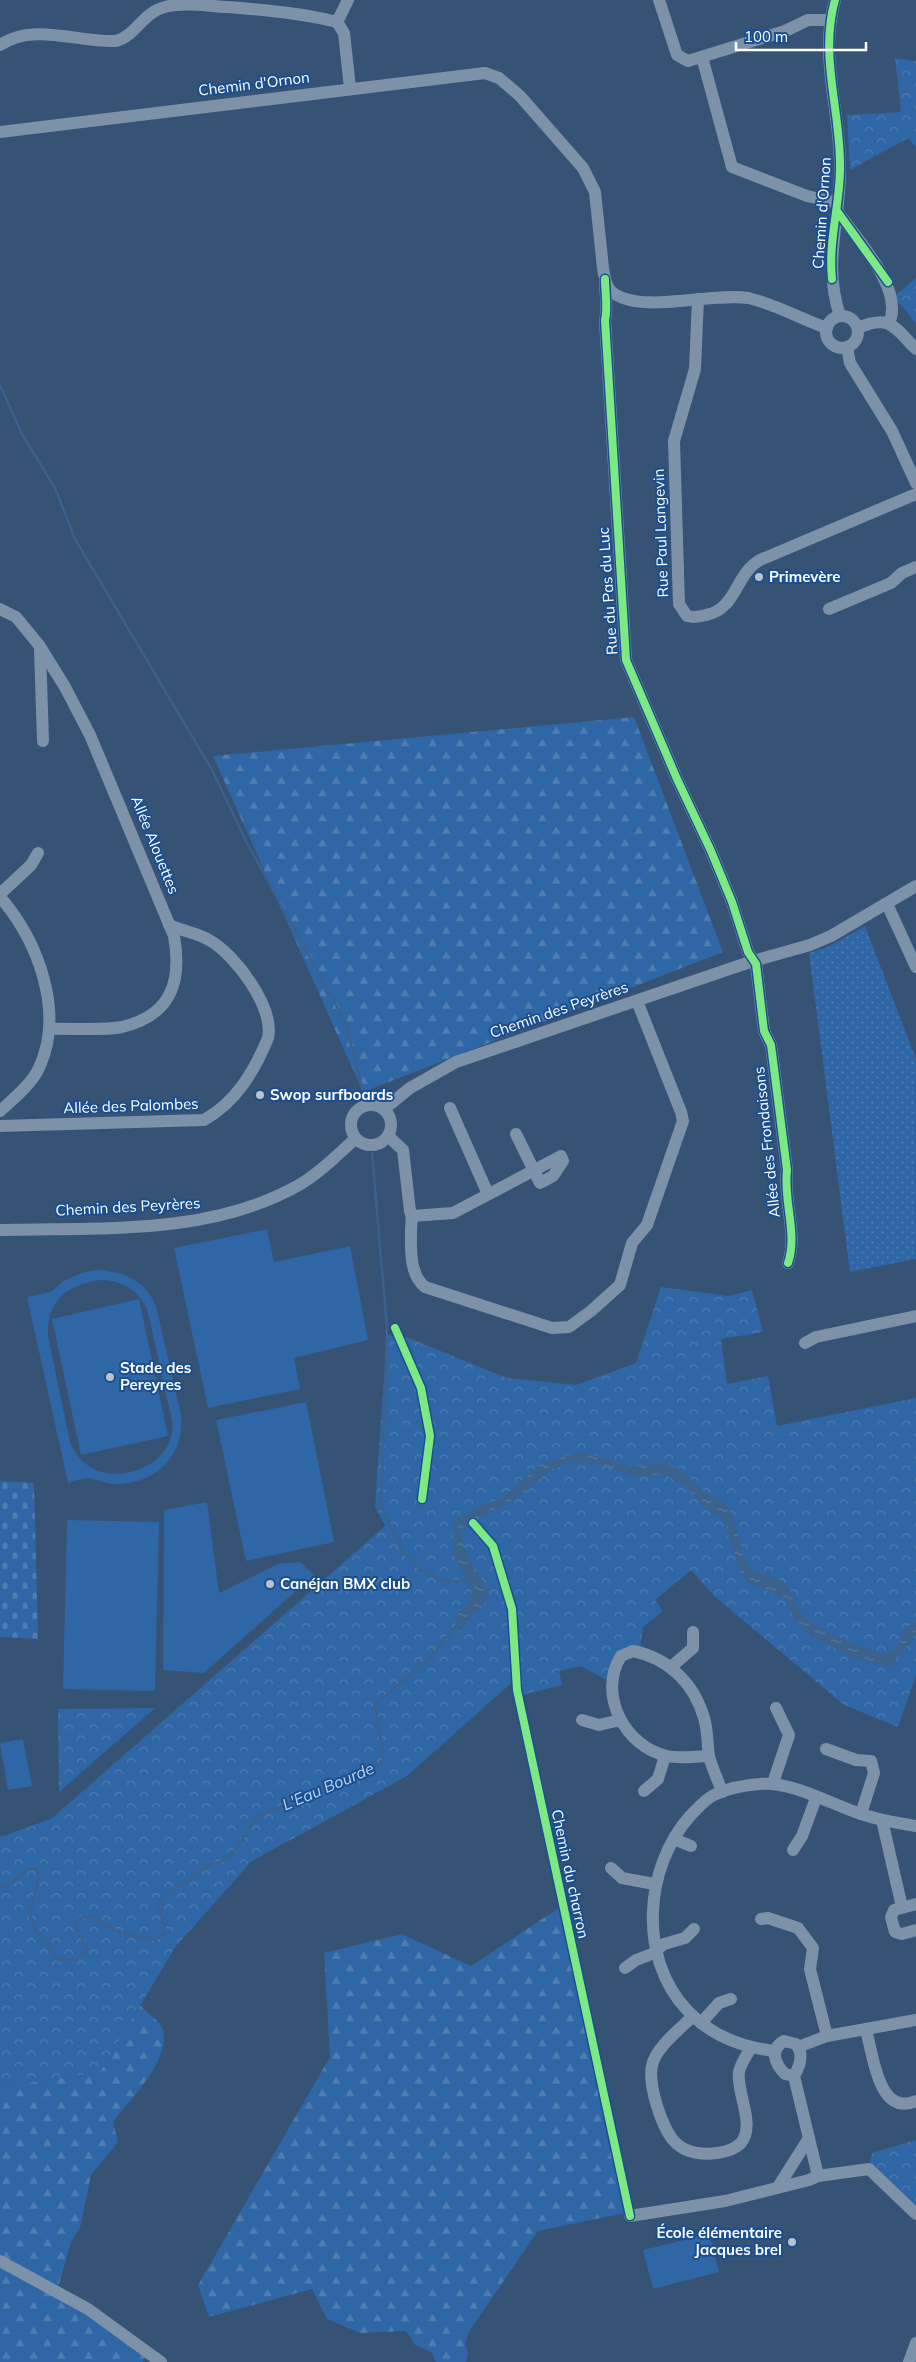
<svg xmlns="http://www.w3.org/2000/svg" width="916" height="2362" font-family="Mulish,sans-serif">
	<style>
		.grass { fill: #2f66a5; fill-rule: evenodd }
		.forest { fill: url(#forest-firs) }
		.cemetery { fill: url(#cemetery-stones) }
		.park { fill: url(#park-crowns) }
		.garden { fill: url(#garden-dots) }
		.water { fill: url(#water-ripples) }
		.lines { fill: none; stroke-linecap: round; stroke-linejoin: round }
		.stream { stroke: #3b618d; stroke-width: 2.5 }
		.minor { stroke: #7d92a8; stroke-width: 12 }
		.cycleway-casing { stroke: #1b4f8f; stroke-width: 11 }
		.cycleway { stroke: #7ce984; stroke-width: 8 }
		.poi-dot { fill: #b9c2ce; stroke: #1b4f8f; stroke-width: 2 }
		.labels { text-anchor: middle; stroke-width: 4; stroke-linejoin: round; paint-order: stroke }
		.street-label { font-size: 15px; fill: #fff; stroke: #1b4f8f }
		.poi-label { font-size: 15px; font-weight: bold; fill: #fff; stroke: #1b4f8f; text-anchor: start }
		.water-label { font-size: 16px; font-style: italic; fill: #b5d3f5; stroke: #1b4f8f }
	</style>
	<defs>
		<pattern id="forest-firs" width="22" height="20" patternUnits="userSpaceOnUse" patternTransform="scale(1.25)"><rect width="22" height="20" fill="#2f66a5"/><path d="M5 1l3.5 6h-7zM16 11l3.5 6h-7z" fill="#4e7db2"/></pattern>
		<pattern id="cemetery-stones" width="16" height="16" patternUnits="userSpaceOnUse" patternTransform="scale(1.25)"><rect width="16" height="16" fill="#2f66a5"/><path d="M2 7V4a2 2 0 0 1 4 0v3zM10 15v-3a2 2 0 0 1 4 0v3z" fill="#4e7db2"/></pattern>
		<pattern id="park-crowns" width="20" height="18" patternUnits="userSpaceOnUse" patternTransform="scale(1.25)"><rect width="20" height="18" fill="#2f66a5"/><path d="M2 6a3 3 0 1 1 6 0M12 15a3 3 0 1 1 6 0" fill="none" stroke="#4e7db2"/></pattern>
		<pattern id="garden-dots" width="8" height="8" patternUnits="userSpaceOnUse" patternTransform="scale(1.25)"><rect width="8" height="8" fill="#2f66a5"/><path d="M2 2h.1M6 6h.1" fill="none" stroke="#4e7db2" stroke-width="1.8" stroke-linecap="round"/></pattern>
		<pattern id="water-ripples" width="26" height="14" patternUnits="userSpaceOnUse" patternTransform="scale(1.25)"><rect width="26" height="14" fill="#3b618d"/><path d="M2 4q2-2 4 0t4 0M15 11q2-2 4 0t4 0" fill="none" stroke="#58799e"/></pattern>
	</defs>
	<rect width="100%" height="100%" fill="#365274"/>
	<g class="grass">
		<polygon points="267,1229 274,1262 350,1246 368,1340 294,1358 300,1389 208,1408 174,1248"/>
		<path d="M96 1270C124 1271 145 1280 156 1306L181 1415C185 1457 155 1485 113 1484 105 1483 98 1480 90 1478 84 1478 74 1481 68 1483L27 1297 51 1292 63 1281 84 1272ZM101 1280C123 1281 137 1289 147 1309 154 1336 159 1364 165 1391 168 1405 174 1420 172 1433 167 1460 139 1474 114 1474 92 1473 79 1461 70 1442L48 1336C47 1300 66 1285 101 1280Z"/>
		<polygon points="139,1299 168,1436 81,1455 52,1319"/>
		<polygon points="306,1402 334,1542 246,1561 216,1420"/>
		<polygon points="207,1502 219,1593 278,1564 300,1562 314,1575 204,1673 163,1670 164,1510"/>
		<polygon points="67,1520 159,1522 155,1691 63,1689"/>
		<polygon points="23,1739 32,1786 8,1790 0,1743"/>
		<polygon points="709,2234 719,2272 653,2289 643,2250"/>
	</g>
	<g class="forest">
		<polygon points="634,717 723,952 363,1092 213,756"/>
		<polygon points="562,1906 630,2212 538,2231 470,2330 465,2343 468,2354 466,2362 436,2362 431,2352 415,2345 406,2331 360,2333 327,2319 312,2289 209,2317 198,2285 330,2057 324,1953 402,1934 471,1966"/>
		<path d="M140 2005C146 2012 159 2020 162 2028 174 2057 129 2101 113 2122L118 2142 91 2175 80 2228 71 2242 57 2291 146 2353 143 2362H0V2087L100 2072Z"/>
	</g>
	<polygon class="cemetery" points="0,1481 34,1483 38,1639 0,1637"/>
	<g class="park">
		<polygon points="895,58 916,61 916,147 908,138 850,170 847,115 901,112"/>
		<polygon points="916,278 916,324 904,308 892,298"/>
		<polygon points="661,1287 728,1296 752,1290 763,1332 721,1339 727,1384 768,1376 777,1426 916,1398 916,1675 898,1727 844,1705 714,1596 691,1570 655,1600 663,1611 643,1627 640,1649 626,1652 613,1679 607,1680 581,1666 559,1671 562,1685 514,1697 511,1683 407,1776 252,1861 176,1946 100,2072 0,2087 0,1837 51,1819 385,1526 375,1506 387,1335 406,1337 507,1378 576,1385 636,1363"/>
		<polygon points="155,1708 59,1792 58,1709"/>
		<polygon points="916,2140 916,2214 869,2169 872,2153"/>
	</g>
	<polygon class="garden" points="865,926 916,1059 916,1259 850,1272 809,953 828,947"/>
	<path class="water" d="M587 1453 629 1466 665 1463 679 1469 703 1491 722 1500 732 1513 744 1557 752 1571C762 1576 776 1575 784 1583 793 1590 796 1608 806 1618 816 1628 878 1658 890 1652 900 1646 902 1636 905 1627L916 1623V1635L893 1665 889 1667 854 1658 812 1637 795 1619 784 1598 747 1582 740 1573 724 1520 705 1509 685 1486 663 1474 637 1477 599 1464 572 1462 552 1469 521 1496 465 1526 460 1535 471 1562 489 1591 488 1601 466 1622 457 1636 456 1617 469 1602 472 1592 454 1555 453 1521 482 1505 502 1498 539 1465 572 1454Z"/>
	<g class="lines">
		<g class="stream">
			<polyline points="0,385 22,434 55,488 75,539 212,770 246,841 345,1021 363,1092"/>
			<polyline points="372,1153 387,1328 381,1506 403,1552 420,1569 442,1581 468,1581 467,1578"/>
			<path d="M0 1887C14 1887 20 1869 35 1869L38 1871C42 1889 24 1906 33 1925 36 1933 44 1936 48 1943 52 1949 52 1955 58 1960L76 1959 85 1952 86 1946 75 1927 78 1918 94 1916 108 1927 122 1933 154 1940 163 1934 165 1929 159 1906 162 1897 192 1878 204 1866 218 1863 232 1854 257 1817 384 1762 375 1705 432 1656 457 1624"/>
		</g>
		<g class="minor">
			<polyline points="659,0 677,55 688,61 785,31 808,20 831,20"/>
			<path d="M835 0C819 56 840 110 840 166 841 219 822 263 840 316"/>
			<polyline points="337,22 348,0"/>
			<path d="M0 45C35 22 78 43 116 41 136 36 143 12 165 7 184 2 207 6 227 7 263 10 302 13 337 22L344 33 350 88"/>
			<polyline points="702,57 732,167 807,196 838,203"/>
			<path d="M0 132 485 73 499 78 520 96 583 168 595 192 603 268C604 275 606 287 612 292 640 315 712 292 748 298 775 304 801 319 827 328"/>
			<path d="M837 211C855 237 905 289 889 323"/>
			<path d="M605 279C605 292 608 308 605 320L626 660 677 779 711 851 732 902 748 952 756 964 764 1031 771 1045 787 1170C783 1200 798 1234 788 1263"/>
			<path d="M698 299 695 369 674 441 679 604 687 616C694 618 699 617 706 615 737 609 735 574 760 560L916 494"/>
			<circle cx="842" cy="332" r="16"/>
			<path d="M858 328C890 314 894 327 916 349"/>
			<polyline points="847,347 850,363 892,431 916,483"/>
			<path d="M0 609 16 617 39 645 65 687 90 735 174 936C182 981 172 1015 122 1027 102 1031 71 1028 49 1029"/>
			<polyline points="829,609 891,583 902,573 916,567"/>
			<polyline points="40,649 43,741"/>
			<polyline points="0,894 31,865 38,853"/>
			<path d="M0 897C38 941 65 1012 39 1068 31 1085 13 1099 0 1111"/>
			<polyline points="887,904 916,967"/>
			<circle cx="371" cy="1125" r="20"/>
			<polyline points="450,1108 488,1194"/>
			<polyline points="384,1109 410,1088 456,1062 750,962 810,945 831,936 916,886"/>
			<path d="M0 1126 204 1120C236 1102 254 1072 268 1038 275 1008 235 954 209 940 197 933 182 931 169 925"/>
			<path d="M388 1136 403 1150 410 1211C413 1218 411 1223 411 1230 411 1249 409 1274 425 1287L552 1328 569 1327 591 1311 620 1285 632 1243 647 1225 683 1121 681 1112 637 1001"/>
			<polyline points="412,1216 453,1213 561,1156 563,1161 553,1176 540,1183 516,1134"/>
			<path d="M0 1230C100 1227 209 1236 299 1185 320 1173 337 1155 355 1139"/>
			<polyline points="805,1343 816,1337 916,1316"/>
			<polyline points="671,1667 693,1648 693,1632"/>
			<polyline points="582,1720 599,1725 620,1720"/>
			<polyline points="826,1749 856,1760 871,1761 874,1773 861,1814"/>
			<path d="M709 1756C696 1756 680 1759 667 1756 625 1747 597 1694 621 1656L633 1651C668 1658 694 1683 704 1718 708 1730 707 1743 709 1756 712 1768 718 1780 722 1792"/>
			<polyline points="773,1783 789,1735 776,1708"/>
			<polyline points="644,1791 658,1779 665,1756"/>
			<polyline points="882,1820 902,1907"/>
			<polyline points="674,1839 691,1846"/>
			<polyline points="793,1850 802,1836 816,1798"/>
			<polyline points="611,1868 622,1878 654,1884"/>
			<polyline points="916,1904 894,1910 891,1917 895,1932 902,1934 916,1930"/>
			<polyline points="761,1919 768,1918 798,1928 813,1948 810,1969 827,2036"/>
			<polyline points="625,1968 636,1960 652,1954 664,1944 685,1938 694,1929"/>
			<path d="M693 2016C680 2029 659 2045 653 2062 646 2081 662 2131 677 2144 687 2153 703 2155 717 2153 725 2152 735 2149 741 2143 756 2124 736 2093 739 2072 741 2063 746 2056 751 2048"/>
			<polyline points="701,2023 719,2003 731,1999"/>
			<path d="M866 2030C873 2054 878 2117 916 2101"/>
			<path d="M784 2041 796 2044C804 2054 800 2066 794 2076L785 2074C775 2064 769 2050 784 2041Z"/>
			<polyline points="798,2047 827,2036 916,2020"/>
			<path d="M774 2051C741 2047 710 2035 687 2010 638 1958 644 1868 690 1816 698 1808 706 1798 716 1794 729 1788 746 1785 760 1784 792 1781 830 1804 861 1814 879 1820 897 1823 916 1826"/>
			<polyline points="794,2076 818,2176 869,2169 916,2214"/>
			<polyline points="778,2187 809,2138"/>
			<polyline points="630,2216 725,2201 809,2180 818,2176"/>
			<polyline points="0,2261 88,2309 161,2362"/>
			<polyline points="909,2362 916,2343"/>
		</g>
		<g class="cycleway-casing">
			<g id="cycleway">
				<polyline points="837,211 888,282"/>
				<path d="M605 279C605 292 608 308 605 320L626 660 677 779 711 851 732 902 748 952 756 964 764 1031 771 1045 787 1170C783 1200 798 1234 788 1263"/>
				<path d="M832 279C828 241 840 205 840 168 841 111 819 57 835 0"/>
				<polyline points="395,1328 421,1388 430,1436 422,1499"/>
				<polyline points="473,1523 493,1546 512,1609 517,1690 630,2216"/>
			</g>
		</g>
		<use href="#cycleway" class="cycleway"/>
	</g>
	<g class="poi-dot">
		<circle cx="759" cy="577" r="5"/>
		<circle cx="260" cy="1095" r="5"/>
		<circle cx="110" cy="1377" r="5"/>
		<circle cx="270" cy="1584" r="5"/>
		<circle cx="792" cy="2242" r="5"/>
	</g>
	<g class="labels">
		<g class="street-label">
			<text transform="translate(254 84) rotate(-7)" y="5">Chemin d'Ornon</text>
			<text transform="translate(822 213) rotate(-86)" y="5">Chemin d'Ornon</text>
			<text transform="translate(661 533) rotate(-92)" y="5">Rue Paul Langevin</text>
			<text transform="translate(608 591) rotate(-94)" y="5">Rue du Pas du Luc</text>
			<text transform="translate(155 845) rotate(68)" y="5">Allée Alouettes</text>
			<text transform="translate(559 1010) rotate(-19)" y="5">Chemin des Peyrères</text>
			<text transform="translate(131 1106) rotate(-2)" y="5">Allée des Palombes</text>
			<text transform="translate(767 1142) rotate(-96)" y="5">Allée des Frondaisons</text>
			<text transform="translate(128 1207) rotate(-3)" y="5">Chemin des Peyrères</text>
			<text transform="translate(570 1874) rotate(78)" y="5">Chemin du charron</text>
		</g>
		<g class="poi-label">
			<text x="769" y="582">Primevère</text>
			<text x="270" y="1100">Swop surfboards</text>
			<text x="120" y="1373">Stade des<tspan x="120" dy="17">Pereyres</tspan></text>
			<text x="280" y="1589">Canéjan BMX club</text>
			<text x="782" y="2238" text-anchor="end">École élémentaire<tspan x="782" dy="17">Jacques brel</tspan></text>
		</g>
		<g class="water-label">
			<text transform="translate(328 1786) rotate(-23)" y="6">L'Eau Bourde</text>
		</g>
	</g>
	<path d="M736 42v8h130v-8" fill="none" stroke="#ffffff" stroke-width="2.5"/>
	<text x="744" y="42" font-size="15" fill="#ffffff" stroke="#1b4f8f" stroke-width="4" paint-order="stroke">100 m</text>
</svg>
